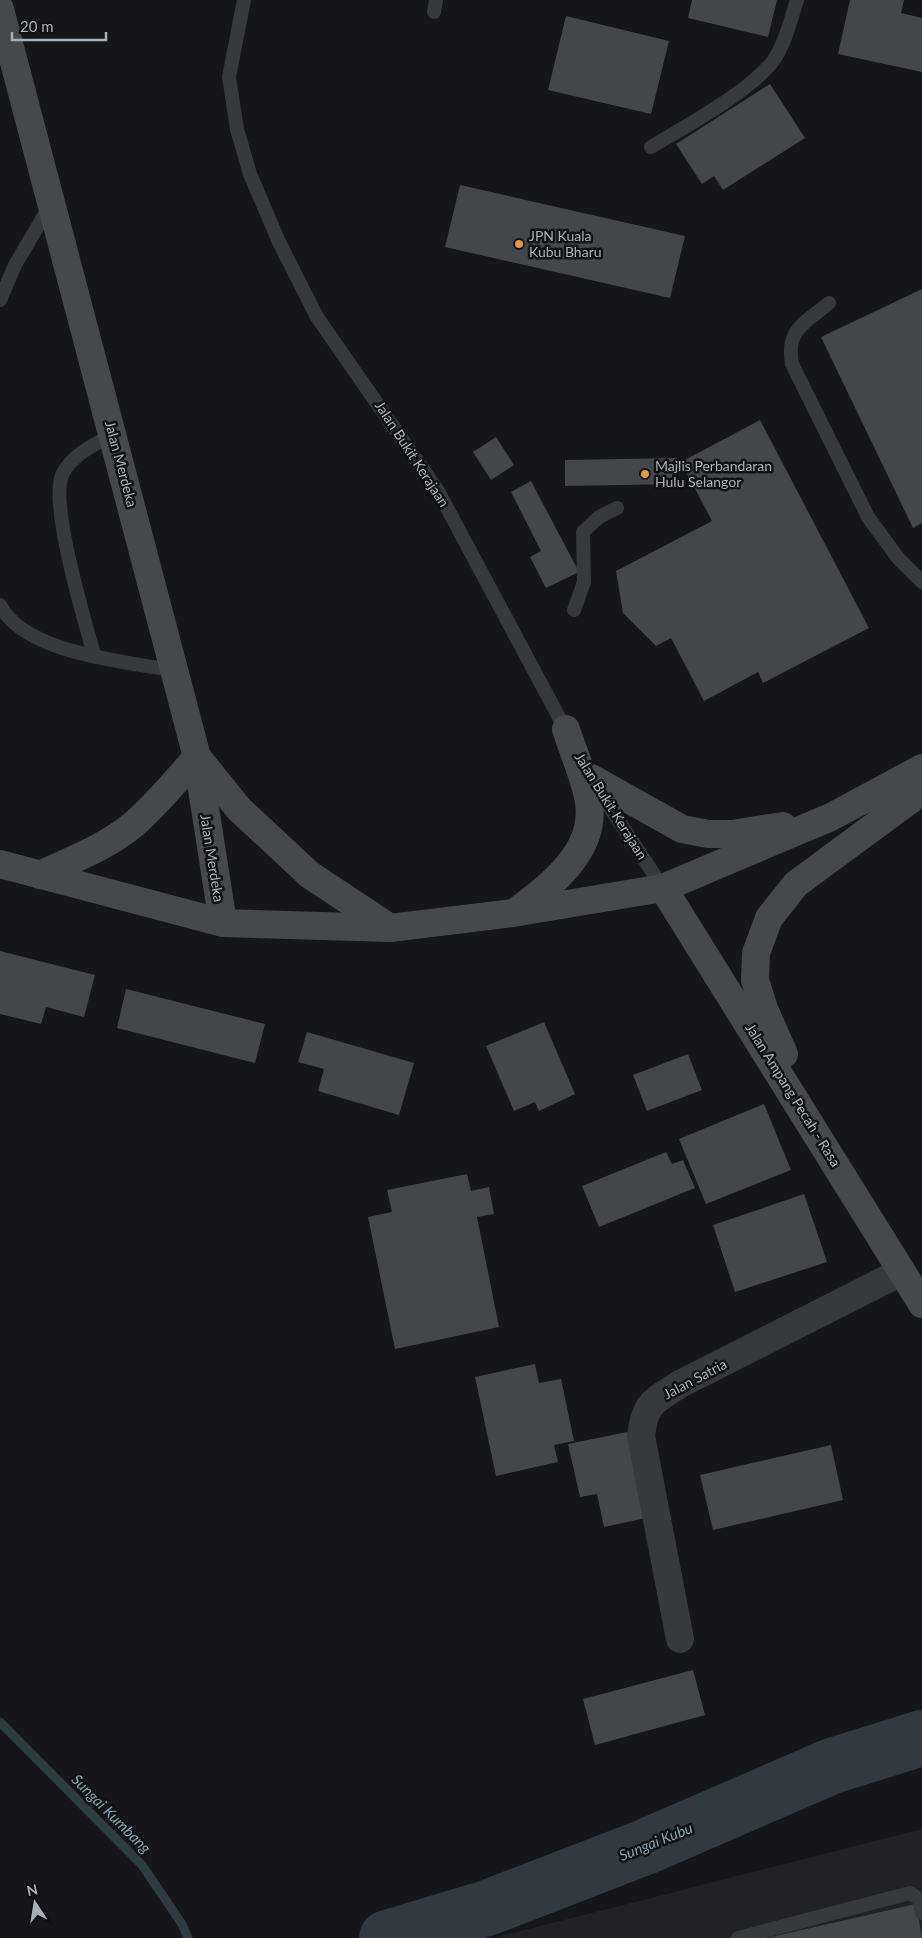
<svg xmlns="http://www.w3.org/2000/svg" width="922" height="1938" font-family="Lato,sans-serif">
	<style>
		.built { fill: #222224 }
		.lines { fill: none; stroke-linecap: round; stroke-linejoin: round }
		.stream { stroke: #303a3f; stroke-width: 9 }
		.river { stroke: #303a3f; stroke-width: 56 }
		.building { fill: #45464a }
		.lane { stroke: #37393c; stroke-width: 14 }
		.street { stroke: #37393c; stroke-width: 28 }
		.secondary { stroke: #46484c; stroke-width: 28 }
		.poi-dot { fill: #df9947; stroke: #111113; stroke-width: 2 }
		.labels { text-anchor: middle; stroke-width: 5; stroke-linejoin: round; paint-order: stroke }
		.poi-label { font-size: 14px; fill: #a9afb6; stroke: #111113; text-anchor: start }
		.street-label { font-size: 14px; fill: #a9afb6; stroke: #111113 }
		.water-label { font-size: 15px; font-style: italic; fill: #849fae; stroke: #111113 }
	</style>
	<rect width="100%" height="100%" fill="#161618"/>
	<polygon class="built" points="922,1829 922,1938 493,1938"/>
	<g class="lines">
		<polyline class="stream" points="0,1722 142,1865 182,1924 188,1938"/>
		<polyline class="river" points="387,1938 487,1908 645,1847 832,1766 922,1738"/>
	</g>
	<g class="building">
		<polygon points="692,0 777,0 768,37 688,18"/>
		<polygon points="850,0 904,0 901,13 922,18 922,72 838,54"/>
		<polygon points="566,16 669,41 651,114 548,90"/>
		<polygon points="770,84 805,138 723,190 714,176 702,184 676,144"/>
		<polygon points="460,185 685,236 670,298 445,247"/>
		<polygon points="922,289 922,523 913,528 821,337"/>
		<polygon points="760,420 869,628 763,683 758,672 704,701 671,638 656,646 623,613 616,571 712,521 681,462"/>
		<polygon points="496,437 514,465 491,480 473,452"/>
		<polygon points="677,458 677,484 565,486 565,460"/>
		<polygon points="531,481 579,572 546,588 530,557 541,551 511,492"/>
		<polygon points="0,951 95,975 84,1017 46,1007 41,1024 0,1014"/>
		<polygon points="126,989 265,1024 255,1063 117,1028"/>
		<polygon points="544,1022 575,1094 539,1111 535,1102 514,1111 486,1046"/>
		<polygon points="307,1032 414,1063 399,1115 318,1091 324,1069 298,1062"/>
		<polygon points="688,1054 702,1090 647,1111 633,1075"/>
		<polygon points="764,1104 791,1170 706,1204 679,1139"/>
		<polygon points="666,1152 672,1164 683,1160 695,1188 599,1227 582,1186"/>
		<polygon points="467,1174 471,1191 489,1187 494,1214 477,1217 499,1327 395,1349 368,1217 392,1212 387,1190"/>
		<polygon points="804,1194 827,1262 735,1292 713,1225"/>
		<polygon points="535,1364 539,1383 561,1379 574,1441 554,1445 558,1462 496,1476 475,1377"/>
		<polygon points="627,1432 646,1518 604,1527 597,1494 580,1497 568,1444"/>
		<polygon points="831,1445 843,1500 713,1530 700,1475"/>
		<polygon points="693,1670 705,1715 595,1745 583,1699"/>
		<polygon points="916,1904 922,1938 771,1938 771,1937"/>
	</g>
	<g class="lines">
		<g class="lane">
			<polyline points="244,0 229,77 237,129 250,174 279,242 317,317 438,491 568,734"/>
			<polyline points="434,12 436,0"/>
			<path d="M651 147C686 126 748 93 773 61 785 44 791 19 797 0"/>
			<polyline points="0,300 15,265 51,204"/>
			<path d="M829 303C804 324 786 329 792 364L868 517 898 558 922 582"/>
			<path d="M0 605C25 654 125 661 175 671"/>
			<polyline points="574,610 584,582 583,532 599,517 617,508"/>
			<path d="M94 655C85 621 48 500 63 473 74 453 95 445 113 434"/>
			<polyline points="597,788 663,888"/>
			<polyline points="738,1938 910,1893 919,1899 922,1913"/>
		</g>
		<path class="street" d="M680 1639 641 1436C645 1402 653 1402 680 1384L901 1272"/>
		<g class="secondary">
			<polyline points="0,9 197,757 223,923"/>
			<polyline points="198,758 239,809 310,875 390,928"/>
			<polyline points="591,778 682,829 708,834 732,834 783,826"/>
			<polyline points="0,864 223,923 390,928 513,913 663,888 831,817 922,768"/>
			<path d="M40 875C71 860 107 847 134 824 157 804 177 780 197 757"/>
			<polyline points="663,888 922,1304"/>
			<path d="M518 910C551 885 596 851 589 803 586 780 573 752 566 729"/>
			<polyline points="784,1054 764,1009 755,980 756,953 769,918 796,884 922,791"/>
		</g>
	</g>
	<g class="poi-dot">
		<circle cx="519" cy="244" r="5"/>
		<circle cx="645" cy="474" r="5"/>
	</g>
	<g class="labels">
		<g class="poi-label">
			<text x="529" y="241">JPN Kuala<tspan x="529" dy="16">Kubu Bharu</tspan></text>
			<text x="655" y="471">Majlis Perbandaran<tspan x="655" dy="16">Hulu Selangor</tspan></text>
		</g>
		<g class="street-label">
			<text transform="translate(412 454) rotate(57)" y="5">Jalan Bukit Kerajaan</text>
			<text transform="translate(121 464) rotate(75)" y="5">Jalan Merdeka</text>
			<text transform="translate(611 806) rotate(58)" y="5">Jalan Bukit Kerajaan</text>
			<text transform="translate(212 858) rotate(81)" y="5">Jalan Merdeka</text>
			<text transform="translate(793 1095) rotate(58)" y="5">Jalan Ampang Pecah - Rasa</text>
			<text transform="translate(695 1379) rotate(-28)" y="5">Jalan Satria</text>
		</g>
		<g class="water-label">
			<text transform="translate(111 1814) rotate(45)" y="5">Sungai Kumbang</text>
			<text transform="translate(656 1842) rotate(-22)" y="5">Sungai Kubu</text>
		</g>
	</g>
	<g transform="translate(35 1903) rotate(348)" stroke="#111113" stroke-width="4" paint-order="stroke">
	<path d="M0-4L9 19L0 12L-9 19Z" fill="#a9afb6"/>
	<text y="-8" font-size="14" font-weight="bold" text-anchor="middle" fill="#a9afb6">N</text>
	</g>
	<path d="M12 32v8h94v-8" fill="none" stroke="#a9afb6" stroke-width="2.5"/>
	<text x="20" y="32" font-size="15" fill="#a9afb6" stroke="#111113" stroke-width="4" paint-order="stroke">20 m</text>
</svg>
